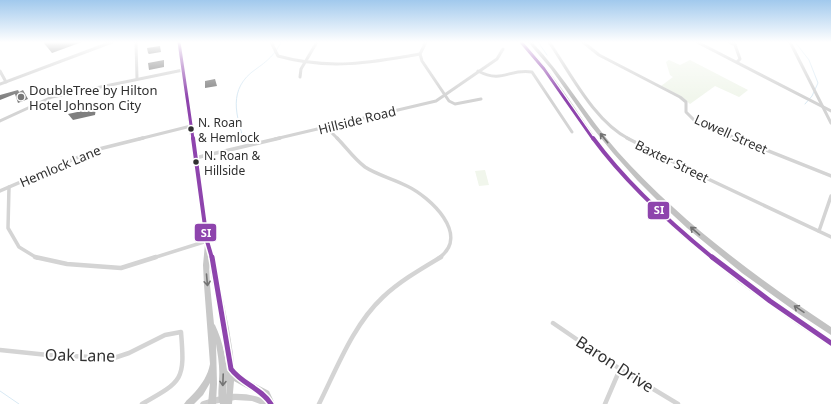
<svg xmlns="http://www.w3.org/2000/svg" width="831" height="404" font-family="'Noto Sans',sans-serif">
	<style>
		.green { fill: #f1f6ec }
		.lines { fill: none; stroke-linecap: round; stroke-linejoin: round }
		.stream { stroke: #d8e9f4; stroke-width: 1 }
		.building { fill: #7f7f7f }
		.street-far2 { stroke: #d4d4d4; stroke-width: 3 }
		.street-far1 { stroke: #d4d4d4; stroke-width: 3.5 }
		.street { stroke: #d4d4d4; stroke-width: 4.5 }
		.secondary { fill: #cecece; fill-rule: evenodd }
		.primary { fill: #c8c8c8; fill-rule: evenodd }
		.highway { fill: #c2c2c2; fill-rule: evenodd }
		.bus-1-far2-casing { stroke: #fff; stroke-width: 5.5 }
		.bus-1-far1-casing { stroke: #fff; stroke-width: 7 }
		.bus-1-casing { stroke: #fff; stroke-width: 8 }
		.bus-1-far2 { stroke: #8e44ad; stroke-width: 3 }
		.bus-1-far1 { stroke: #8e44ad; stroke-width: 4 }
		.bus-1 { stroke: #8e44ad; stroke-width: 5 }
		.oneway { stroke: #727272 }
		.oneway2 { stroke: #747474 }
		.poi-dot { fill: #787878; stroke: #fff; stroke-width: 1.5 }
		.bus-dot { fill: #303030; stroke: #fff; stroke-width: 1.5 }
		.labels { text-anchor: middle; stroke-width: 4; stroke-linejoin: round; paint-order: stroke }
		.bus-label { font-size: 12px; fill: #303030; stroke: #fff; text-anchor: start }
		.poi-label { font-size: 13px; fill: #303030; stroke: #fff; text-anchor: start }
		.street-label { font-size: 13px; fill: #303030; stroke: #fff }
		.near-street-label { font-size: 16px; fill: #303030; stroke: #fff }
		.line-badge { stroke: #fff; stroke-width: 1.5 }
		.badge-label { font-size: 11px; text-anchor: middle; font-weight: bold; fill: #fff }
	</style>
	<rect width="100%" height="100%" fill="#fff"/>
	<g class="green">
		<polygon points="669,60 680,65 690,60 748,90 739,97 715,86 690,104 681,96 661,86 673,77 670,75 666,62"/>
		<polygon points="485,170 489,185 479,186 475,171"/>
	</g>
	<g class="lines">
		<g class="stream">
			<polyline points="538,42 547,55"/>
			<polyline points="795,42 809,60 818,83 812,96 805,104"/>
			<path d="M245 144C236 115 227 89 256 69 266 62 276 54 281 42"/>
			<polyline points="0,391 19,404"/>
		</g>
	</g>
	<g class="building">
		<polygon points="43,42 82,42 52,53"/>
		<polygon points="160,46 161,52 149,54 148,53 147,48"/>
		<polygon points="164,60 164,67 149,70 148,63"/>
		<polygon points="215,79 217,86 205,88 205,81"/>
		<polygon points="18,90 19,92 23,90 28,99 18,103 15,94 0,100 0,95"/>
		<polygon points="96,108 95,115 73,120 68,114"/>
	</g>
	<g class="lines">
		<g class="street-far2">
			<polyline points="136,42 137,79"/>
			<path d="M271 42 278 56C328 70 370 63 420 54"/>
			<polyline points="426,42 420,54 422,61 449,101 455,104 481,99"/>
			<path d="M549 42C571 74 594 121 629 139"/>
			<polyline points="583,42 599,55 680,97 686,102 686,112 696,122 738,139"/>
			<polyline points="697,42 831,111"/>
			<polyline points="729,42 735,45"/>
			<polyline points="734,42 740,59 737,62"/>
			<polyline points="790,42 831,123"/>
			<polyline points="0,71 6,82"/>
			<path d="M478 71C503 84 509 68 532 72L572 132"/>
			<polyline points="300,77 301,69 317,42"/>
			<polyline points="0,84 112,42"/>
			<polyline points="0,121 52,97 183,70"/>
			<polyline points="327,128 338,139"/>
			<polyline points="139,139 191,126"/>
			<polyline points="275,139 436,101 497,59 503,49"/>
		</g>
		<g class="street-far1">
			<path d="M337 138C346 147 354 159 365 167 377 175 394 179 407 186 430 197 471 235 439 258"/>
			<polyline points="627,138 689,170 831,237"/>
			<polyline points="736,138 831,176"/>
			<polyline points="195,158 280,138"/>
			<polyline points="9,187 8,228 19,247 37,258"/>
			<polyline points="0,191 95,150 143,138"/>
			<polyline points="819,231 831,196"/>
			<polyline points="153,258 207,241"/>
		</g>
		<g class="street">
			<polyline points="35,257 67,264 121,268 156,257"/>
			<polyline points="553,323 620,369 678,404"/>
			<path d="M0 350 48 355 114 358 129 353 165 335 181 332C185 380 183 381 142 404"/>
			<path d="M319 404C337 368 353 325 383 297 400 281 421 269 441 257"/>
			<polyline points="605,404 620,369"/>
		</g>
		<path class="secondary" d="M227 394C243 393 255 394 269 402L270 404H260L252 401 235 400 214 404H200L201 402 203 401Z"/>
		<path class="primary" d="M177 42H181L210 241 216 265 229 329 233 354 234 368 240 376 269 391 275 404H267L263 397 234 381 232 404H220C217 396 219 388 219 379 220 367 218 356 216 344L217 384 216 404H208L210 383 203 395 194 404H184C187 399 192 396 195 392 202 384 208 375 210 364L204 285 203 265 205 244ZM209 264 226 354 227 379 226 396C226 390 226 385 227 380 227 361 223 342 215 325L214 324 210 285Z"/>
		<g class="highway">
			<path d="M519 42H523C535 54 546 67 556 81 574 105 589 130 607 153 669 228 750 286 831 339V347L798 325 738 282 681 235 654 210 629 184 604 156 583 128 543 70Z"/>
			<path d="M528 42H532C564 76 587 117 618 152 680 221 754 276 831 327V335L799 314 742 273 687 228 661 204 637 180 613 153 591 126 551 69Z"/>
		</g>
		<g class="bus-1-far2-casing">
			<g id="bus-1-far2">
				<polyline points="179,42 193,139"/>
				<polyline points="521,42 544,69 593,139"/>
			</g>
		</g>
		<g class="bus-1-far1-casing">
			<g id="bus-1-far1">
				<polyline points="193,138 207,241 212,258"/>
				<path d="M593 138C626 183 670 223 713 258"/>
			</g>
		</g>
		<g class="bus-1-casing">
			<g id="bus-1">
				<path d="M212 257 231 369C242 384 261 388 271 404"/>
				<polyline points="712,257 770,301 831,343"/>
			</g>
		</g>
		<use href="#bus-1-far2" class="bus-1-far2"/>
		<use href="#bus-1-far1" class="bus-1-far1"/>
		<use href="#bus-1" class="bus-1"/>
	</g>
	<defs><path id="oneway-shaft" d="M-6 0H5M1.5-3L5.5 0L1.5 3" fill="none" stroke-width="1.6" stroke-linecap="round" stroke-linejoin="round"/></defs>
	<g class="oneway">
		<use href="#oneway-shaft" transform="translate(604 138) rotate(-129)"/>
		<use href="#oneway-shaft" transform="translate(695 231) rotate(-139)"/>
		<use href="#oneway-shaft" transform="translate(799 309) rotate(-146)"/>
	</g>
	<g class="oneway2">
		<use href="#oneway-shaft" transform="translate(207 280) rotate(85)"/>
		<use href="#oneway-shaft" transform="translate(223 380) rotate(92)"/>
	</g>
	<linearGradient id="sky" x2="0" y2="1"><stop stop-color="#a1c9ed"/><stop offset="0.43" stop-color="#fff"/><stop offset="1" stop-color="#fff" stop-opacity="0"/></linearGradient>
	<rect width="831" height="98" fill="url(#sky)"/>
	<circle class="poi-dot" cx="21" cy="97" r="4"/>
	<g class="bus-dot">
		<circle cx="191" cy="129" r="3.5"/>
		<circle cx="196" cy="162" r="3.5"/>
	</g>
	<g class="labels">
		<g class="bus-label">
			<text x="198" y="127">N. Roan<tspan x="198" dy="15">&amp; Hemlock</tspan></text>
			<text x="204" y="160">N. Roan &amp;<tspan x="204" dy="15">Hillside</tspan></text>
		</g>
		<g class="poi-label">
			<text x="29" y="95">DoubleTree by Hilton<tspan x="29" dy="15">Hotel Johnson City</tspan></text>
		</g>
		<g class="street-label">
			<text transform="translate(357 120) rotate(-14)" y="5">Hillside Road</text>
			<text transform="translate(731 134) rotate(24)" y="5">Lowell Street</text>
			<text transform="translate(672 161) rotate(26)" y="5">Baxter Street</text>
			<text transform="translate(60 166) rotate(-23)" y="5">Hemlock Lane</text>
		</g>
		<g class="near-street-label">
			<text transform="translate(80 355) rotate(1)" y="6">Oak Lane</text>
			<text transform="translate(615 364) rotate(33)" y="6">Baron Drive</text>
		</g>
	</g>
	<g class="line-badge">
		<rect x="647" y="201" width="23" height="19" rx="4" fill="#8e44ad"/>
		<rect x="194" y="223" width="23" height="19" rx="4" fill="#8e44ad"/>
	</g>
	<g class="badge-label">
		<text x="659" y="214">SI</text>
		<text x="206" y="237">SI</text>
	</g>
</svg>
